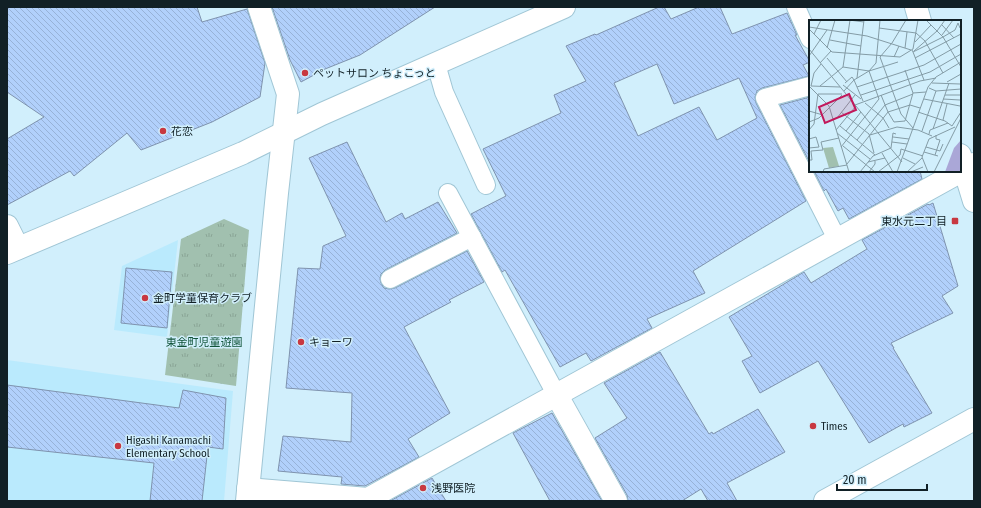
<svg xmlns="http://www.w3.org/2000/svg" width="981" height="508" font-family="'Fira Sans Condensed','Noto Sans JP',sans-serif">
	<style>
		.built { fill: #baeafd }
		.park { fill: url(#park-tufts) }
		.building { fill: url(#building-back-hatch); stroke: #7f93ae; fill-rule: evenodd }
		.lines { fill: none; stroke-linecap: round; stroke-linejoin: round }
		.lane-casing { stroke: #a0c6d5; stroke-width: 20 }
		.street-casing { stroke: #a0c6d5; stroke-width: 24 }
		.secondary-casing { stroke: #a0c6d5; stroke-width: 24 }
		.primary-casing { stroke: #a0c6d5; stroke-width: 24 }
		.lane { stroke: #fff; stroke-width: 18 }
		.street { stroke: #fff; stroke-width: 22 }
		.secondary { stroke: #fff; stroke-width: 22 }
		.primary { stroke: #fff; stroke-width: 22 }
		.poi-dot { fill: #c83841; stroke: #d1effc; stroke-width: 1.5 }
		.labels { text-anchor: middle; stroke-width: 3; stroke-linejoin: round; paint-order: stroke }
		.poi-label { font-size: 11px; fill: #112026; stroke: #d1effc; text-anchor: start }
		.park-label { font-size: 11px; fill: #105338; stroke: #d1effc }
		.inset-road { fill: none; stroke: #849ca6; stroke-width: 1 }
		.view { fill: #c2185b; fill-opacity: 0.15; stroke: #c2185b; stroke-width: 2 }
		.inset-edge { fill: none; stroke: #112026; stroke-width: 2 }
	</style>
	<defs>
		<pattern id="park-tufts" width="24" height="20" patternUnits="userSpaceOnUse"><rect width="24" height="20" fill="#a1c0af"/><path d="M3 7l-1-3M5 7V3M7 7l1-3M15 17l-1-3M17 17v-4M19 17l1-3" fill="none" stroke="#8aa596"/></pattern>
		<pattern id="building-back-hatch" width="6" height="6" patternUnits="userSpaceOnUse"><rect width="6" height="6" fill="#b1d0fb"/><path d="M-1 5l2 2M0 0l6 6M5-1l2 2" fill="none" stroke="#97b2d7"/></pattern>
	</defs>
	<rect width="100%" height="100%" fill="#d1effc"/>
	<g class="built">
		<polygon points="178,240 167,337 114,330 122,266"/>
		<polygon points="7,360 233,391 224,501 7,501"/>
	</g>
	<polygon class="park" points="224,219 249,230 236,386 165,375 181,239"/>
	<g class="building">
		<polygon points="7,7 197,7 202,22 247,9 265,63 260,97 212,122 141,150 127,133 74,176 70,171 7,205 7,139 44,117 7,92"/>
		<polygon points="272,7 435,7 360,55 325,69 301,82 290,60"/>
		<path d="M659 7H664L671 19 699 7H720L732 34 787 13 797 35H795L810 62 803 65 809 76 762 88 757 91 755 97 756 103 806 201 693 271 705 293 647 319 652 328 591 361 586 353 560 367 505 270 502 272 471 214 506 196 483 149 561 113 554 95 586 81 566 46 595 34 596 35ZM657 64 674 104 739 78 757 118 717 140 699 107 638 136 614 83Z"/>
		<polygon points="810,97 810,163 780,105"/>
		<polygon points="347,142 386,222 402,213 405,219 438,202 457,233 385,270 381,274 380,279 381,283 384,288 389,289 395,288 467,251 484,282 449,300 451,302 404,327 450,413 408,439 419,457 365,486 341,484 342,477 278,471 283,436 351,442 352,393 286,388 298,268 320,269 323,246 346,236 309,158"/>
		<polygon points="814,171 920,171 922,179 849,219 843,208 838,211 826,189 824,191"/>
		<polygon points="933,203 958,286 942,296 953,313 891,343 894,348 893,348 932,413 904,427 903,424 869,443 818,361 760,393 742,361 752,356 729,317 804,272 811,283 867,249 862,240 928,204 929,205"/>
		<polygon points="126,268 172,272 167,328 121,323"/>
		<polygon points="660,352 709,434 712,432 713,434 758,409 785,452 727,483 737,501 708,501 701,489 682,501 628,501 627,495 595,438 627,418 604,383"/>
		<polygon points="7,385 179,408 183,390 226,398 223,449 208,447 202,501 150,501 154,463 7,447"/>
		<polygon points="552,413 602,501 550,501 513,433"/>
		<polygon points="432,478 446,501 390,501"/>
	</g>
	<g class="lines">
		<g class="lane-casing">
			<g id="lane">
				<polyline points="796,7 810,39"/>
				<polyline points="436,64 444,92 486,185"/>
				<polyline points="810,86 765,98 837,239"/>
				<polyline points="448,193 556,394"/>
				<polyline points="390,279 472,237"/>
			</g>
		</g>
		<g class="street-casing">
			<g id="street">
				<polyline points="7,226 18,248"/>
				<polyline points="556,394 616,501"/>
				<polyline points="248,489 368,499 974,164"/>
				<polyline points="825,501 974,419"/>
			</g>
		</g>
		<g class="secondary-casing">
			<g id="secondary">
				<polyline points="7,253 243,153 322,114 564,7"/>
				<polyline points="247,501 277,193 288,94 259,7"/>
			</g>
		</g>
		<g class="primary-casing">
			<g id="primary">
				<polyline points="916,7 920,21"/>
				<polyline points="960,155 974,201"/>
			</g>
		</g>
		<use href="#lane" class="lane"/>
		<use href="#street" class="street"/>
		<use href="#secondary" class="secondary"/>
		<use href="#primary" class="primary"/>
	</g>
	<g class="poi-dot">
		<circle cx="305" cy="73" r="4"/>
		<circle cx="163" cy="131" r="4"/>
		<rect x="951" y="217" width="8" height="8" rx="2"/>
		<circle cx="145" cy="298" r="4"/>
		<circle cx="301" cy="342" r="4"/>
		<circle cx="813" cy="426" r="4"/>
		<circle cx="118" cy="446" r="4"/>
		<circle cx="423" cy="488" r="4"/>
	</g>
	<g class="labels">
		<g class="poi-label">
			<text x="313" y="77">ペットサロン ちょこっと</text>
			<text x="171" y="135">花恋</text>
			<text x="947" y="225" text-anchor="end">東水元二丁目</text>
			<text x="153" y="302">金町学童保育クラブ</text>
			<text x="309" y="346">キョーワ</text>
			<text x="821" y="430">Times</text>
			<text x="126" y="444">Higashi Kanamachi<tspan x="126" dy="13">Elementary School</tspan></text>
			<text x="431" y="492">浅野医院</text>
		</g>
		<g class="park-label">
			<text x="204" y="346">東金町児童遊園</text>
		</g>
	</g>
	<g transform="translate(809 20)">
		<rect width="152" height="152" fill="#d1effc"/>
		<path d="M24 127 30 146 20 148 14 128Z" fill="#a1c0af"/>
		<path d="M152 120V152H136L145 128Z" fill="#aaa7d7"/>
		<path class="inset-road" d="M40 0 55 2M117 0 134 17 146 10 149 3 151 8M133 5 145 18M0 7 58 16 102 30M70 8 107 13M0 9 23 32 91 37 104 29 109 0M128 11 136 0M107 13 116 21 134 53M5 14 12 0M133 15 144 0M21 20 52 26M106 22 122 5M83 23 97 0M18 28 26 0M96 28 98 12M0 29 93 142M103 30 104 32 134 17 152 47M105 31 128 11M104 32 115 60M0 36 18 10M71 37 92 94 104 108M71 37 83 23M85 37 90 26M18 38 38 62M106 38 152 14M11 43 22 31M34 47 60 51 89 42M152 53V86M48 58 55 0M45 60 54 81M138 62 152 54M36 63 43 57 45 60M123 63 151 64M34 65 52 79M0 66 20 86 40 152M2 66 31 67M2 66 5 53 12 44M11 66 34 47 41 0M48 67 115 45 152 24M120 68 127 71 152 69M35 71 45 60 60 51 67 43 71 0M104 73 117 72M52 75 121 52 152 34M72 75 79 92M136 75H151M115 79 151 86M134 79 151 80M56 83 74 98 80 108M46 85 111 61 127 58M0 91 14 95M32 92 60 114 65 133M79 92 85 102 96 101 104 73 96 50M109 92 136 101 143 106 152 92M24 99 28 98 46 75M134 100 138 84M0 102 10 98 33 75M31 106 66 135M124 109 140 63M0 110 5 104 9 74H33M27 110 47 86M37 111 52 92M113 111 127 71M28 113 61 139M120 114 121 110 139 103M61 115 88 107 109 110 123 116M84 117 100 119M0 119 7 117 10 127 0 128M48 120 76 85 104 74M83 122 98 124M34 126 66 152M32 127 70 79 60 51M117 127 131 131 134 124M82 128 84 113 87 114M115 132 129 136M73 133 84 152M126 135 131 120 127 119V115M94 138 106 144M0 140H3L2 131 14 130 12 122 30 118M59 142 76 138M38 144 79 92 101 85 111 88M14 152 15 149 38 145M51 152 64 136 82 128M60 152 66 144V141M69 152 91 135 92 129 114 136M88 152 119 67 127 57 152 42M98 152 113 138M102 152 114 147M119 152 113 137 120 119 146 107M125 152 152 98"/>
		<path class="view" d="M40 74 47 90 16 103 10 87Z"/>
		<rect width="152" height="152" class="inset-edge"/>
	</g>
	<rect width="981" height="508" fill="none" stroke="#112026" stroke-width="16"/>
	<path d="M837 484v6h90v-6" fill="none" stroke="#112026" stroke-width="2"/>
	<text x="843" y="484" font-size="12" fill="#112026" stroke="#d1effc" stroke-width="3" paint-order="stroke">20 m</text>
</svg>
